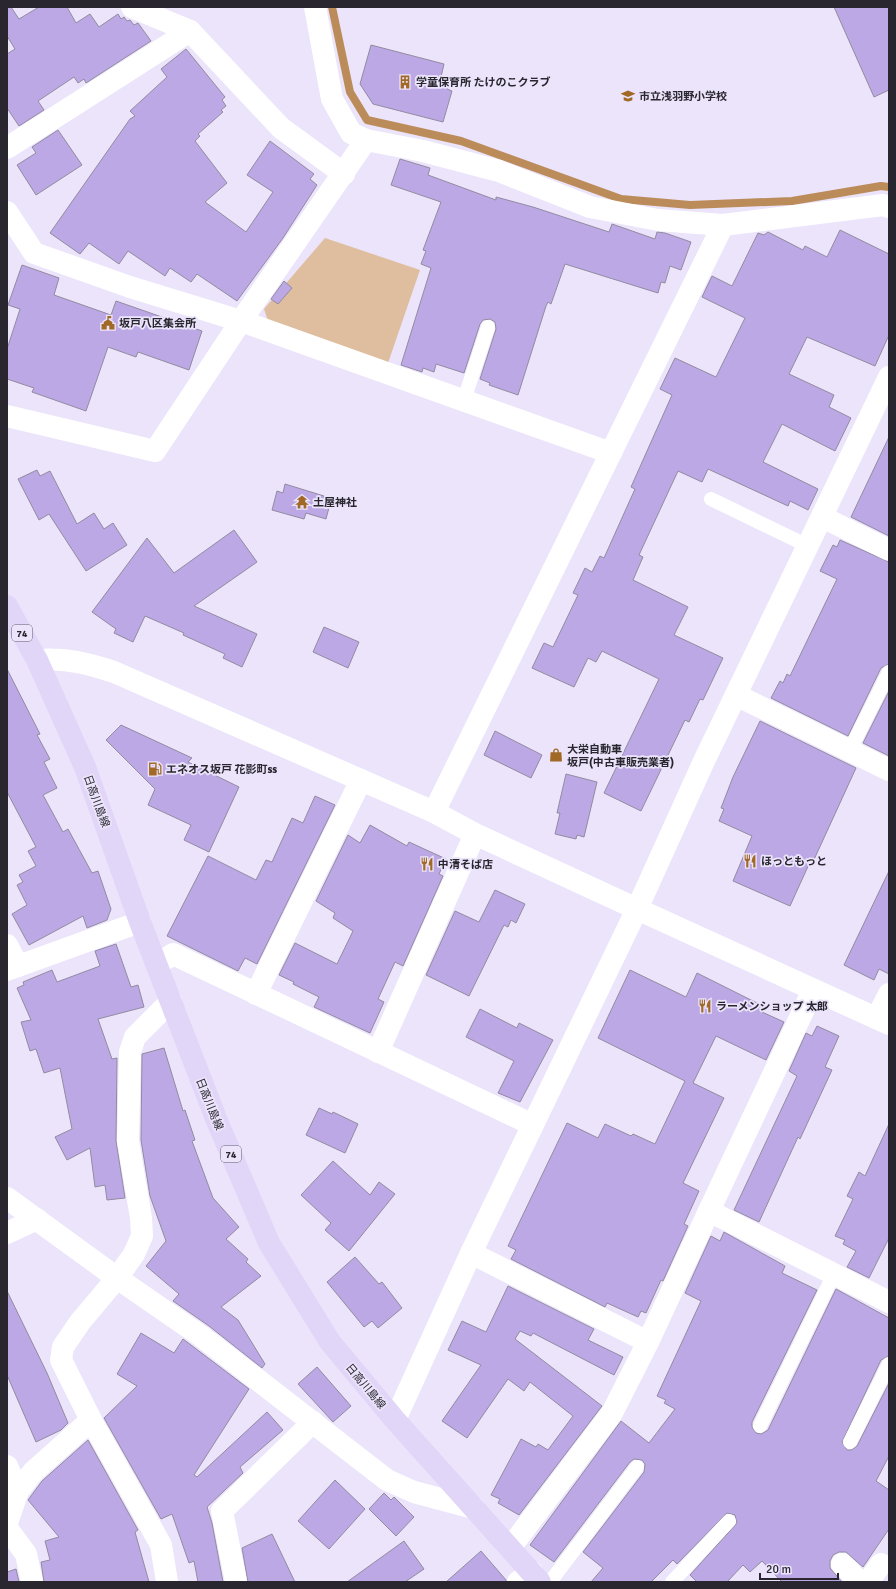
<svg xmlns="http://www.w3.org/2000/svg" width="896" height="1589" font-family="Signika,'Noto Sans JP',sans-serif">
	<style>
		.park { fill: #debe9e }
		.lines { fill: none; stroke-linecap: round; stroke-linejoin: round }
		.stream { stroke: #bb8c5a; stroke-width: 8 }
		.building { fill: #bca8e5; stroke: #928ba0 }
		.service { stroke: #fff; stroke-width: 14 }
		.minor { stroke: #fff; stroke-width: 22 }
		.tertiary { stroke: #fff; stroke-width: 22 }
		.primary { stroke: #e1d6f8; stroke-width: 22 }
		.labels { text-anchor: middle; stroke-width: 3.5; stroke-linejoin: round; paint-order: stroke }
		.shield { fill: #ebe4fb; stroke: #635f6c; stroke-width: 1 }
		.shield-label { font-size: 10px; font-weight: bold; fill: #29262f }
		.poi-label { font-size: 11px; font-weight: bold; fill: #29262f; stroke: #ebe4fb; text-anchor: start }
		.street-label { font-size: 11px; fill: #29262f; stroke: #ebe4fb }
	</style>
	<rect width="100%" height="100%" fill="#ebe4fb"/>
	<polygon class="park" points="325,238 420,270 388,363 268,321 264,309"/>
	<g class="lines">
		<polyline class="stream" points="332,7 350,92 367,120 461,141 621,199 690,205 792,201 881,186 889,187"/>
	</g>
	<g class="building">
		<polygon points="7,7 11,7 19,19 39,7 67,7 76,23 90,14 99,27 118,14 121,19 124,17 127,21 130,20 134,25 138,23 151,41 86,83 84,79 78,83 74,77 38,101 44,110 19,126 7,108 7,54 15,49 7,36"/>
		<polygon points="834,7 889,7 889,90 874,97"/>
		<polygon points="371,45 444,64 441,77 449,79 447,89 452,91 443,122 373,104 360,84"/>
		<polygon points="186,49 225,97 222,100 226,106 221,110 223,112 198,134 200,136 195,141 227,183 205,202 246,232 273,192 247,175 270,141 314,174 310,179 317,185 283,238 237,301 197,274 191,282 170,268 165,276 128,251 119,264 89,243 80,254 50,233 130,119 135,116 130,111 167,77 161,69"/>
		<polygon points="58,130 82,165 36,195 17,165 36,153 32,147"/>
		<polygon points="400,159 430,168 428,175 496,200 496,197 533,207 609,232 612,224 655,239 657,232 665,233 691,242 681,270 670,266 665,283 661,282 658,293 565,264 551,304 548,302 546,306 518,395 489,385 490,383 480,379 496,329 495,322 490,319 483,320 480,324 464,373 436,364 434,372 423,368 422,372 401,365 431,268 421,264 426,251 423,250 441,202 391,185"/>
		<polygon points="840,230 889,254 889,335 875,366 807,337 789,374 834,395 829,407 851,418 835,451 782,424 763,462 818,489 808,510 790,501 788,506 708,469 702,482 678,471 639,555 643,557 633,580 688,607 674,635 723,658 703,700 700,699 689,722 685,720 641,811 604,793 659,679 602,651 596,662 588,658 574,687 532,668 544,643 553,647 578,595 573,593 585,568 592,572 600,556 604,558 635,489 631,487 672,395 660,389 675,358 716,377 745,318 702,297 712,276 732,286 758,233 764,235 768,232 803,250 805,246 827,257"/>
		<polygon points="22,265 59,278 54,295 111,315 116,301 202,331 189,370 138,352 136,357 108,347 86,411 32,392 34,388 7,379 7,349 20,309 8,305"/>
		<polygon points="284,281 292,288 278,304 271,299"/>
		<polygon points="889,437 889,536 851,517"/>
		<polygon points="37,470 40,476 50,471 77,524 94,513 104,529 113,523 127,545 86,571 49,514 39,520 18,479"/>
		<polygon points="285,484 324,496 323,497 331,500 326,519 306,513 304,519 272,510 277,491 283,493"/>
		<polygon points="234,530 257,562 194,606 257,634 242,667 223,658 225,654 183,635 184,633 145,616 133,642 114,633 116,629 92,612 147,538 174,573"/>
		<polygon points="840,540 889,562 889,664 881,668 848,736 771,698 780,681 783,683 787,674 790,676 837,579 820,571 833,545 837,547"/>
		<polygon points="324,627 359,642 348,668 313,652"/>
		<polygon points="7,669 40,734 37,735 50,759 44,762 57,788 43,795 63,832 68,829 92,873 98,871 111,909 107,920 87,928 83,916 29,945 12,914 27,905 17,885 23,882 19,875 36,866 28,851 36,847 7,792"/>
		<polygon points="889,691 889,756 863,743"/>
		<polygon points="760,721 856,768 812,864 810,862 790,906 733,881 752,836 719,821 724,809 721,808 733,777"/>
		<polygon points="121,725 192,758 188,762 239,787 209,852 184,840 191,825 148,805 155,789 106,740"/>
		<polygon points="495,731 542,755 531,778 484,755"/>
		<polygon points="566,774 597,782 584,837 577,835 576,839 555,834 560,813 557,813"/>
		<polygon points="315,796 335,805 257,964 245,958 238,971 167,936 208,856 256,880 266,860 272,862 292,818 303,823"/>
		<polygon points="370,825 407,846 409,842 446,859 439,874 443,876 403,966 395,962 378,999 384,1002 370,1033 314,1007 319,997 293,984 294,982 279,975 295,943 337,964 353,931 333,918 335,913 316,901 348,835 360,843"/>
		<polygon points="889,871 889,974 879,969 874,980 844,965"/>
		<polygon points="495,890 525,904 516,923 511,920 508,927 504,925 469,996 426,975 455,911 479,922"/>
		<polygon points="116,944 131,987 138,985 144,1007 98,1019 112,1059 117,1058 116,1141 125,1198 107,1200 105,1185 95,1187 90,1148 67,1160 55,1137 72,1129 60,1068 44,1073 36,1049 30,1051 21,1022 31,1020 17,988 24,985 23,982 52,970 57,982 100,966 95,951"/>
		<polygon points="630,970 686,997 697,973 765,1007 762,1012 784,1022 766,1060 716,1036 693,1083 724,1098 683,1183 699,1191 684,1224 688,1226 663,1281 661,1280 646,1313 641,1311 638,1317 607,1303 605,1307 511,1259 516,1250 508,1246 567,1123 598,1138 605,1124 631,1136 633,1134 655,1144 685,1081 598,1038"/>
		<polygon points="480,1009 517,1028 519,1023 553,1040 520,1102 498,1093 514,1061 466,1037"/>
		<polygon points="817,1026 839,1036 825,1067 832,1070 800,1139 798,1137 759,1222 734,1210 797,1076 789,1071 806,1033 812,1036"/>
		<polygon points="164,1048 183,1111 185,1110 195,1140 192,1141 213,1198 239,1227 226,1239 248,1259 246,1262 261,1276 221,1307 238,1320 265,1364 262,1368 209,1326 173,1301 179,1294 146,1266 166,1241 150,1196 141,1140 142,1054"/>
		<polygon points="319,1108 332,1114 333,1112 358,1124 345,1153 306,1135"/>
		<polygon points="889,1124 889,1238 869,1278 847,1267 856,1251 843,1244 845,1240 835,1236 853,1199 847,1196 859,1172 865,1176"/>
		<polygon points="333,1161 370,1195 379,1182 395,1194 349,1251 325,1230 331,1223 301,1195"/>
		<polygon points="724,1232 785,1266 782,1273 817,1290 752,1422 752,1427 756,1433 761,1434 768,1430 836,1289 889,1318 889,1356 881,1360 842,1442 847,1450 851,1450 857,1446 889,1383 889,1456 876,1481 889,1490 889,1529 863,1567 846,1552 839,1552 833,1555 830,1561 830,1568 842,1582 782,1582 762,1561 750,1572 743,1565 727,1582 697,1582 690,1575 737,1523 735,1515 727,1513 677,1564 673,1560 651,1582 591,1582 603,1568 583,1552 644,1472 645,1464 642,1460 634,1459 630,1462 554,1562 530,1545 621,1421 649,1443 675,1409 664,1403 666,1400 657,1396 701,1301 685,1293 711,1236 720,1241"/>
		<polygon points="355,1257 379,1284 382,1282 402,1308 378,1328 372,1321 364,1327 327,1282"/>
		<polygon points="508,1286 594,1329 588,1340 623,1357 614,1375 533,1333 531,1336 520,1331 515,1339 602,1406 519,1515 498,1503 500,1499 491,1495 521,1439 536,1447 538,1444 548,1450 573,1416 530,1382 524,1391 508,1379 467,1438 442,1421 481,1365 448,1350 462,1321 486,1332"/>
		<polygon points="7,1291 47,1373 68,1423 61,1430 36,1442 7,1375"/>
		<polygon points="141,1333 174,1353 183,1339 249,1389 194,1475 197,1477 267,1412 283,1430 240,1467 243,1473 207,1507 212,1523 223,1582 198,1582 194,1561 189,1563 172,1514 161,1519 104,1418 137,1386 117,1374"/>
		<polygon points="317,1367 351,1406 333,1422 298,1384"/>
		<polygon points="88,1440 138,1530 135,1532 149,1582 44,1582 41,1562 50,1560 45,1541 59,1537 28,1500 42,1481"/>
		<polygon points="335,1480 365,1509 329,1549 298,1521"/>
		<polygon points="384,1493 391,1500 394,1497 414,1517 396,1536 369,1509"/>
		<polygon points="272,1534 295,1582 248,1582 242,1548"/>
		<polygon points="404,1541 424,1569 405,1582 347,1582"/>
		<polygon points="481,1551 506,1580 506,1582 446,1582"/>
		<polygon points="16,1569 19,1582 7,1582 7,1572"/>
	</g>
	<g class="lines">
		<g class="service">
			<polyline points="464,400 488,327"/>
			<polyline points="711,499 808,546"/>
			<polyline points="850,750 889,672"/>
			<polyline points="760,1426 834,1274"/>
			<polyline points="850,1442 889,1364"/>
			<polyline points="550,1582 637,1467"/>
			<polyline points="672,1582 729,1521"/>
		</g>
		<g class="minor">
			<polyline points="132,7 190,31 281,128 344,174"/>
			<polyline points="315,7 332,99 351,133 366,140 423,151 499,171 590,207 658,220 723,225 883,205 889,207"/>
			<polyline points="366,140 241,321 611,453"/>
			<polyline points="7,148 190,31"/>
			<polyline points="7,212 34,253 130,287 241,321 155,451 7,416"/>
			<polyline points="822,517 889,550"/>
			<polyline points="736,695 889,770"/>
			<polyline points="434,812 723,225"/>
			<polyline points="7,945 18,966"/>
			<polyline points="157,965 173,954 533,1125"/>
			<polyline points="7,970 140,922"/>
			<polyline points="813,990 709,1211 889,1302"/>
			<polyline points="256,994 361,780"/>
			<polyline points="877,1018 889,994"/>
			<polyline points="378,1052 475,834"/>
			<polyline points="7,1198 117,1278 201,1336 387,1480 414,1492 474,1508"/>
			<polyline points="7,1233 37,1219"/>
			<polyline points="471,1253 648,1342"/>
			<polyline points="7,1466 18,1491"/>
			<polyline points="7,1523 18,1491 33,1472 91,1420"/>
			<polyline points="7,1528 26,1554 32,1582"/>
			<polyline points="510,1548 612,1413 648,1342 709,1211"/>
			<polyline points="842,1564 860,1582"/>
			<polyline points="167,1582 161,1545 91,1420 61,1360 63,1347 80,1322 117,1278 134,1254 142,1236 141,1218 128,1141 130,1052 135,1037 171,1001"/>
			<polyline points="236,1582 222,1511 313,1422"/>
			<polyline points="518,1582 532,1572"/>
			<polyline points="868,1582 881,1564"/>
		</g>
		<g class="tertiary">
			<path d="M37 660C66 658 87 663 114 672L434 812 475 834 637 909 889 1024"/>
			<polyline points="395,1420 471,1253 637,909 704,761 889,377"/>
		</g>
		<polyline class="primary" points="7,606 37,660 85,767 140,922 217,1121 269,1243 330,1342 395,1420 540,1582"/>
	</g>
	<defs>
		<g id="building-bare" transform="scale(1.08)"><path d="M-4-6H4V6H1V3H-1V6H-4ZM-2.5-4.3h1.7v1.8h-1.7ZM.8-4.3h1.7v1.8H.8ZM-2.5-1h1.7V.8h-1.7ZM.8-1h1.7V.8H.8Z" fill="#a16925" stroke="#ebe4fb" stroke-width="2.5" paint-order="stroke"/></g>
		<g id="school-bare" transform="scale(1.08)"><path d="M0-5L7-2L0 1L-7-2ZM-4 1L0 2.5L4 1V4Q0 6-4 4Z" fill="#a16925" stroke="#ebe4fb" stroke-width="2.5" paint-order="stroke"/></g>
		<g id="civic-bare" transform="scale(1.08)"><path d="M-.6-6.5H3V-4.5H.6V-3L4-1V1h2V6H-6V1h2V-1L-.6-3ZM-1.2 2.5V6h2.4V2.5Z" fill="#a16925" stroke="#ebe4fb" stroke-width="2.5" paint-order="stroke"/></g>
		<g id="temple-bare" transform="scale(1.08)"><path d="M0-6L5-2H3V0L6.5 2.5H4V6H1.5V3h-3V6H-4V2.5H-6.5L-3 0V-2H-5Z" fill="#a16925" stroke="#ebe4fb" stroke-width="2.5" paint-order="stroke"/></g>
		<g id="shop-bare" transform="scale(1.08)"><path d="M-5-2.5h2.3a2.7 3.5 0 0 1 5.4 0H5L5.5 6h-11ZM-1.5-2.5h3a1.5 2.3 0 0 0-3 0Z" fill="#a16925" stroke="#ebe4fb" stroke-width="2.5" paint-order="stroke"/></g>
		<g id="fuel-bare" transform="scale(1.08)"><path d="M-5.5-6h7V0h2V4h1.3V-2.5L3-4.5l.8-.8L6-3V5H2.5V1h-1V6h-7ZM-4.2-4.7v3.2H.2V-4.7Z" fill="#a16925" stroke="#ebe4fb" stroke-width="2.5" paint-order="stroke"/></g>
		<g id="restaurant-bare" transform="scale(1.08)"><path d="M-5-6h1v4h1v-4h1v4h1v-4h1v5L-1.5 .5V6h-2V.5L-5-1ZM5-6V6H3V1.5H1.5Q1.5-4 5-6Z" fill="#a16925" stroke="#ebe4fb" stroke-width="2.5" paint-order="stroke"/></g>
	</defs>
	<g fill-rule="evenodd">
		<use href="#building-bare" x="405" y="82"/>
		<use href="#school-bare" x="628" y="96"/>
		<use href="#civic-bare" x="108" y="323"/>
		<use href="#temple-bare" x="302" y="502"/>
		<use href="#shop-bare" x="556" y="755"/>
		<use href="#fuel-bare" x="155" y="769"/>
		<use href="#restaurant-bare" x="750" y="861"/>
		<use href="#restaurant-bare" x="427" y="864"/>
		<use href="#restaurant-bare" x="705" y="1006"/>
	</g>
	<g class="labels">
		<g class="shield">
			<rect x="12" y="625" width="20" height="16" rx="3"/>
			<rect x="221" y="1146" width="20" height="16" rx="3"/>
		</g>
		<g class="shield-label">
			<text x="22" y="637">74</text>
			<text x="231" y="1158">74</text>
		</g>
		<g class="poi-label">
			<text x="416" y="86">学童保育所 たけのこクラブ</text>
			<text x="639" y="100">市立浅羽野小学校</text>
			<text x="119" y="327">坂戸八区集会所</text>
			<text x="313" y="506">土屋神社</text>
			<text x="567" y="753">大栄自動車<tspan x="567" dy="13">坂戸(中古車販売業者)</tspan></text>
			<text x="166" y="773">エネオス坂戸 花影町ss</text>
			<text x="761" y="865">ほっともっと</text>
			<text x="438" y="868">中清そば店</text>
			<text x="716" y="1010">ラーメンショップ 太郎</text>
		</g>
		<g class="street-label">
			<text transform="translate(97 801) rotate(70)" y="4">日高川島線</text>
			<text transform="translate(210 1104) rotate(68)" y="4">日高川島線</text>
			<text transform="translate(366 1386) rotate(50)" y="4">日高川島線</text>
		</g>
	</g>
	<rect width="896" height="1589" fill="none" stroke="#29262f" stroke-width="16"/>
	<path d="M760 1573v6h78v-6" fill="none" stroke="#29262f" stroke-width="2"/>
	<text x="766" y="1573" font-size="12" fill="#29262f" stroke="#ebe4fb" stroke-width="3" paint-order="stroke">20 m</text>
</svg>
